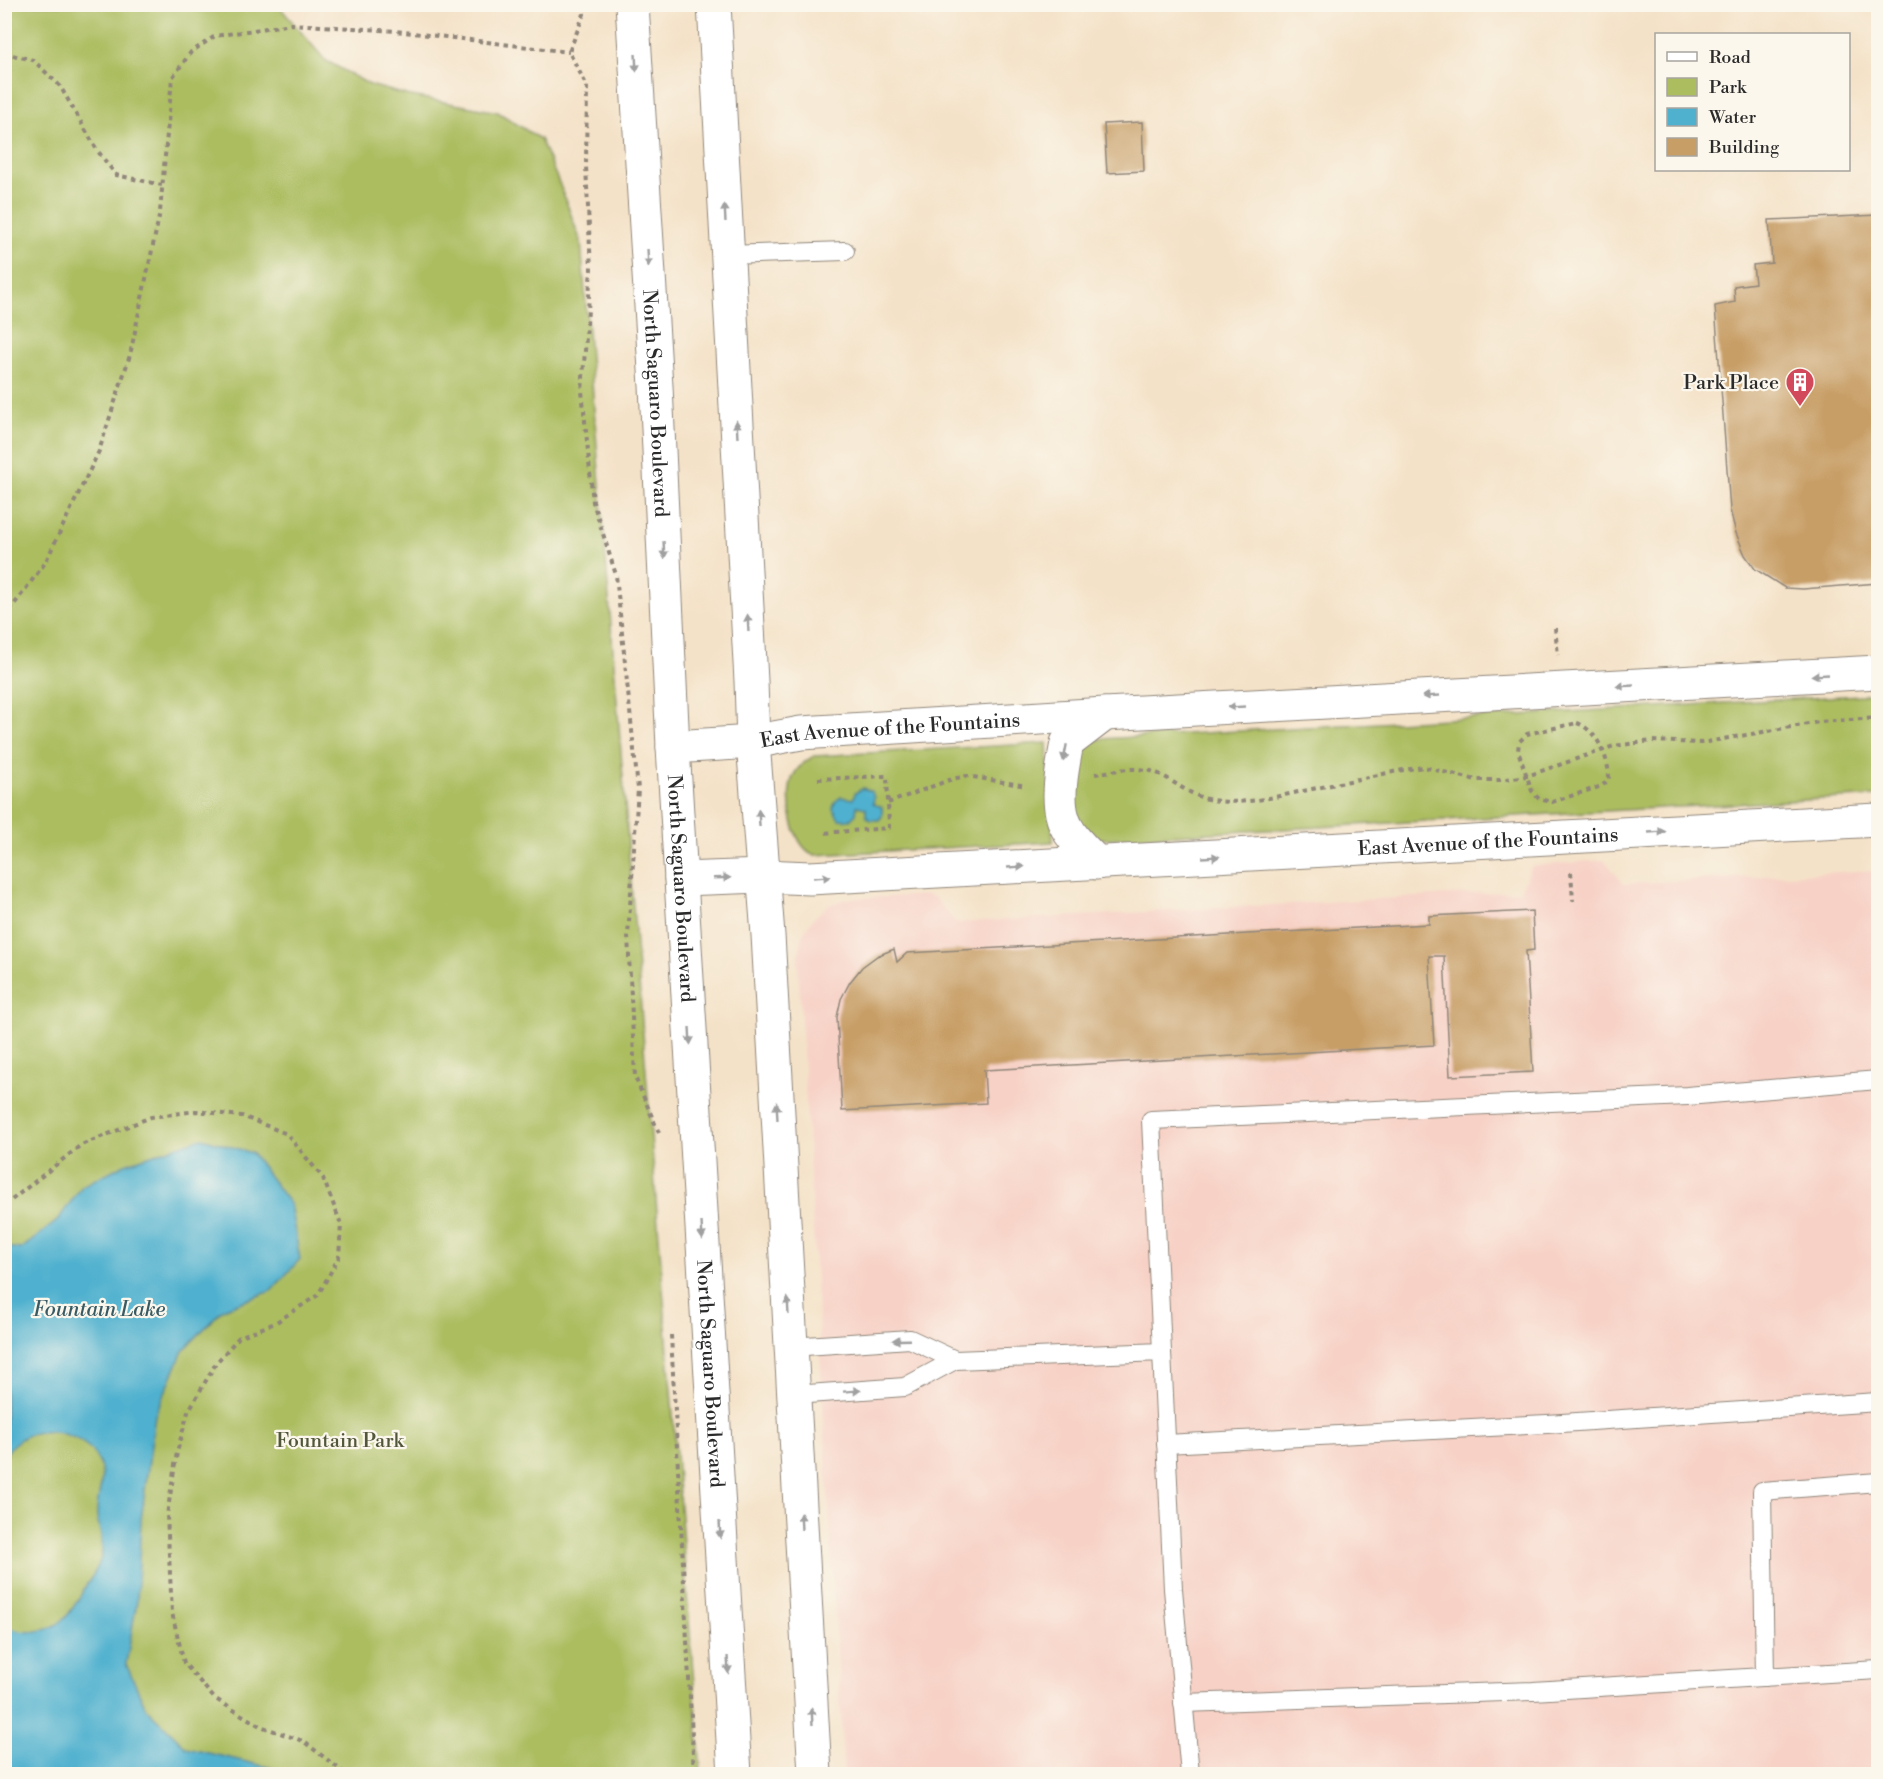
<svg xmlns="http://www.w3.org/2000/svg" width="1883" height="1779" font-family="'Libre Bodoni',serif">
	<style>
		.built { fill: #f7d1c6 }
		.green { fill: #acbd60; stroke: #6c7446; stroke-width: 1.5 }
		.water { fill: #50b1cf; stroke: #3e6e7d; stroke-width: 1.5 }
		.building { fill: #c79e66 }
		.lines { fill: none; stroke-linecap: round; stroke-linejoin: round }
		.lane-casing { stroke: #90867a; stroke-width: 20 }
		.street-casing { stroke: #90867a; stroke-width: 35 }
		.secondary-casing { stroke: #90867a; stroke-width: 35 }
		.path { stroke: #90867a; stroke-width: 4; stroke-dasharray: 4.5 4.5; stroke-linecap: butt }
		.lane { stroke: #fff; stroke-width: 18 }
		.street { stroke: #fff; stroke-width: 33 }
		.secondary { stroke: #fff; stroke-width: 33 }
		.oneway { fill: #a0a0a0 }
		.labels { text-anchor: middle; stroke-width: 4.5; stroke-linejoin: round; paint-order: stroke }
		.poi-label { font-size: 20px; fill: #2b2b2b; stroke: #fbf7ec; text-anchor: end }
		.street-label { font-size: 20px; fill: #2b2b2b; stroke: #fbf7ec }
		.park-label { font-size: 20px; fill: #52573b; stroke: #fbf7ec }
		.water-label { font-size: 21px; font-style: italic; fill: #385a64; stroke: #fbf7ec }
	</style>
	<rect width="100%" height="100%" fill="#fbf7ec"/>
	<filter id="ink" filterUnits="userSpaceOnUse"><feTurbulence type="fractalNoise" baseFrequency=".0167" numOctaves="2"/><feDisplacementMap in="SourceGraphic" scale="12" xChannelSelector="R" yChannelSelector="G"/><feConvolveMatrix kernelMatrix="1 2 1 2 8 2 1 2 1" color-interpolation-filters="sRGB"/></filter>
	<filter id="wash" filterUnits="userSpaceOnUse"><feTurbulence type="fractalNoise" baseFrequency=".008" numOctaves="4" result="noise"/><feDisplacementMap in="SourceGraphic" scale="24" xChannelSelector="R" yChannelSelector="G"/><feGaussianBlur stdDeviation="1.35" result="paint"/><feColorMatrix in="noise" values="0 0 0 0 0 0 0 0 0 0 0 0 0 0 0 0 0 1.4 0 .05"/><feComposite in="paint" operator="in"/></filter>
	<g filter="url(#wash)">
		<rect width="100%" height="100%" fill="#f4e2c8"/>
		<polygon class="built" points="1604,860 1624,884 1878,870 1878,1770 1791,1774 844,1774 798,962 802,935 812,920 827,906 845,899 927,895 935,898 956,923 1520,891 1532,866"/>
		<g class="green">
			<polygon points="5,5 278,5 325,60 370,85 406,95 498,112 540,139 560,185 581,242 701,1774 5,1774"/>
			<path d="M1878 694V796L1103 839C1065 828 1076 787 1076 756L1091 742 1100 739Z"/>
			<path d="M1047 743 1053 842 815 855C792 847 785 799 792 779 796 768 805 761 814 756Z"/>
		</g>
		<g class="water">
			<polygon points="863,788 872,792 874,798 873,804 882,807 882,816 879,820 870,820 866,816 866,808 857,806 856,814 850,820 839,819 833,809 835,802 841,797 853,799 855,793"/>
			<path d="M202 1138 252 1153 290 1204 300 1259 271 1291 223 1309 183 1351 155 1415 141 1520 137 1601 126 1664 146 1708 187 1748 272 1768 282 1774H5V1625C21 1636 50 1633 64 1619 74 1609 80 1596 87 1584 94 1574 101 1564 102 1551 104 1537 96 1525 97 1511 97 1497 105 1478 100 1465 92 1441 62 1429 40 1432 25 1434 9 1444 5 1458V1247L21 1249 57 1221 82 1186 125 1164Z"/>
		</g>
		<g id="blocks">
			<g class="building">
				<polygon points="1142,122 1144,171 1107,173 1104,124"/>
				<polygon points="1878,215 1878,583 1803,589 1785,588 1755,569 1745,555 1736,533 1730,510 1715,306 1735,302 1734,286 1755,283 1753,265 1772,263 1769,220"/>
				<polygon points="1532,911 1534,950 1526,951 1533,1072 1450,1076 1444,956 1429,956 1434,1045 984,1070 986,1103 842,1111 837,1017 841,999 850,982 862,967 877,956 894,949 897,962 907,953 1429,924 1429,916"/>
			</g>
		</g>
	</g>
	<g filter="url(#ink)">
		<use href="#blocks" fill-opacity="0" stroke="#90867a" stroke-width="1.5"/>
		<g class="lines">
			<g class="lane-casing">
				<g id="lane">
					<polyline points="728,255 845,251"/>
					<polyline points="790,1347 910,1339 955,1360 1162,1352 1173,1589 1190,1774"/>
					<polyline points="1162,1352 1151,1120 1687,1096 1878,1080"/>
					<polyline points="794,1395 905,1387 955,1360"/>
					<polyline points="1166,1444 1547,1424 1878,1402"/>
					<polyline points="1765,1677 1762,1491 1878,1482"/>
					<polyline points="1183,1703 1533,1691 1878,1670"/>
				</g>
			</g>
			<g class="street-casing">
				<g id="street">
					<path d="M1097 863C1085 850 1068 836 1063 818 1056 796 1063 765 1067 743L1105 714"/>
					<path id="s1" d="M681 879 763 876 810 878 1878 820"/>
				</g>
			</g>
			<g class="secondary-casing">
				<g id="secondary">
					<path id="s2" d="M632 4 656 386 673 747 735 1774"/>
					<polyline points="714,4 751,681 753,742 768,935 815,1774"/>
					<path id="s3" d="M673 747 753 742 801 733 1105 714 1878 672"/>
				</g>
			</g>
			<g class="path">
				<polyline points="583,4 584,14 569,52 587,86 586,166 591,269 582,391 593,502 616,575 638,789 628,936 635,1077 659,1133"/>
				<polyline points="4,53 33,60 60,86 97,150 116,175 162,185"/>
				<polyline points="4,618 45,563 99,451 130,355 160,212 172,78 191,52 215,36 292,24 396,31 569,52"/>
				<polyline points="1555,628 1558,655"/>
				<path d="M1577 723C1597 730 1609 758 1609 779L1602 786 1552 802 1539 799 1532 791 1518 751 1519 742 1527 734Z"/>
				<path d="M1095 774C1118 770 1141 764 1163 776 1179 785 1193 797 1212 800 1243 806 1278 796 1308 790 1340 783 1372 776 1403 770L1424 767 1476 780H1500L1527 776 1614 746 1652 741 1701 743 1819 722 1878 718"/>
				<polyline points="818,779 887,776 889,828 823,833"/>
				<polyline points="888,803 952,779 967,776 1026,786"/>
				<polyline points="1571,872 1573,901"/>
				<polyline points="4,1204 9,1202 81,1145 151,1117 196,1111 242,1116 287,1134 323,1178 341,1224 339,1257 318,1295 275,1323 239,1337 216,1363 188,1412 177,1452 167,1515 172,1613 184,1663 214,1698 260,1726 303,1741 346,1774"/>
				<polyline points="671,1335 694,1774"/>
			</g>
			<use href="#lane" class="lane"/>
			<use href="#street" class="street"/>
			<use href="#secondary" class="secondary"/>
		</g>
		<defs><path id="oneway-solid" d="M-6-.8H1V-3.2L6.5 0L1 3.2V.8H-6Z" transform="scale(1.5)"/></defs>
		<g class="oneway">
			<use href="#oneway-solid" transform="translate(636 63) rotate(87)"/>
			<use href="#oneway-solid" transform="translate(725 213) rotate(-93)"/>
			<use href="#oneway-solid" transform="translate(648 258) rotate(87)"/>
			<use href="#oneway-solid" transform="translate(737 429) rotate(-93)"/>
			<use href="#oneway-solid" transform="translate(664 550) rotate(87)"/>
			<use href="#oneway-solid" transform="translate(748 623) rotate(-93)"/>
			<use href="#oneway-solid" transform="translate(1820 675) rotate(177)"/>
			<use href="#oneway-solid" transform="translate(1625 686) rotate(177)"/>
			<use href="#oneway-solid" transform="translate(1431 696) rotate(177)"/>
			<use href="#oneway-solid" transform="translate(1236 707) rotate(177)"/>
			<use href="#oneway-solid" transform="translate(1065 753) rotate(101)"/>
			<use href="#oneway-solid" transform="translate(759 818) rotate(-94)"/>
			<use href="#oneway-solid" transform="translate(1657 832) rotate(-3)"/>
			<use href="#oneway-solid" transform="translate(1211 857) rotate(-3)"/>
			<use href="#oneway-solid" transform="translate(1016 867) rotate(-3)"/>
			<use href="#oneway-solid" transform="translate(822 877) rotate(-3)"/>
			<use href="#oneway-solid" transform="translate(722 878) rotate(-2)"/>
			<use href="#oneway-solid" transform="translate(690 1036) rotate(87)"/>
			<use href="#oneway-solid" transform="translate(777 1111) rotate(-93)"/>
			<use href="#oneway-solid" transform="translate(702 1231) rotate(87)"/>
			<use href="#oneway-solid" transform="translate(788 1306) rotate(-93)"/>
			<use href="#oneway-solid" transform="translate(901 1340) rotate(178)"/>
			<use href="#oneway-solid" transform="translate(852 1391) rotate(-4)"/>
			<use href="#oneway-solid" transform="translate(801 1521) rotate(-93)"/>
			<use href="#oneway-solid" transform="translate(720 1530) rotate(87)"/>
			<use href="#oneway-solid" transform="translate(728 1665) rotate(87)"/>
			<use href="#oneway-solid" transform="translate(812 1716) rotate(-93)"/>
		</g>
	</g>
	<defs>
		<g id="building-pin" transform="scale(1.5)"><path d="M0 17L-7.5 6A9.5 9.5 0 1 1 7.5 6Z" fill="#d1495b" stroke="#fbf7ec"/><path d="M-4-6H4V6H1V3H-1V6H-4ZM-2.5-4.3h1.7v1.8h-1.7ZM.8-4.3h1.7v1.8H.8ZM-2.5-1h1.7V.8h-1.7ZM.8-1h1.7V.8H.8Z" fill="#fff"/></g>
	</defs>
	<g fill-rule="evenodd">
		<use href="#building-pin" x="1800" y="382"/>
	</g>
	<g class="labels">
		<g class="poi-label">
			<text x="1779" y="389">Park Place</text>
		</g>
		<g class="street-label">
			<text dy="7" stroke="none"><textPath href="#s2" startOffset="400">North Saguaro Boulevard</textPath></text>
			<text dy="7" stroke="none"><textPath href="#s3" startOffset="218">East Avenue of the Fountains</textPath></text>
			<text dy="7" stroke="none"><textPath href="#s1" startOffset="808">East Avenue of the Fountains</textPath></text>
			<text dy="7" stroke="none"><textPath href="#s2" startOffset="886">North Saguaro Boulevard</textPath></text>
			<text dy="7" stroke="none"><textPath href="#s2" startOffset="1372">North Saguaro Boulevard</textPath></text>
		</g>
		<g class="park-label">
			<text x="340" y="1447">Fountain Park</text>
		</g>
		<g class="water-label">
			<text x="99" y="1316">Fountain Lake</text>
		</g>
	</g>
	<rect width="1883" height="1779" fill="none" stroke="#fbf7ec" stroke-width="24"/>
	<rect x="1655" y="33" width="195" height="138" fill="#fbf7ec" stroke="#a8a59f" stroke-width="1.5"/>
	<rect x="1667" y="52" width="30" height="9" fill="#ffffff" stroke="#a8a59f" stroke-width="1.5"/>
	<text x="1709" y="63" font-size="18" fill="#2b2b2b">Road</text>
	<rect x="1667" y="78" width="30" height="18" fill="#acbd60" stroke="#a8a59f" stroke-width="1.5"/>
	<text x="1709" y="93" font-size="18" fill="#2b2b2b">Park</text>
	<rect x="1667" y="108" width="30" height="18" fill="#50b1cf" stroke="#a8a59f" stroke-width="1.5"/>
	<text x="1709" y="123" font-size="18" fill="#2b2b2b">Water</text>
	<rect x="1667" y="138" width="30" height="18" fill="#c79e66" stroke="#a8a59f" stroke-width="1.5"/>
	<text x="1709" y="153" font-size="18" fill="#2b2b2b">Building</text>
</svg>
